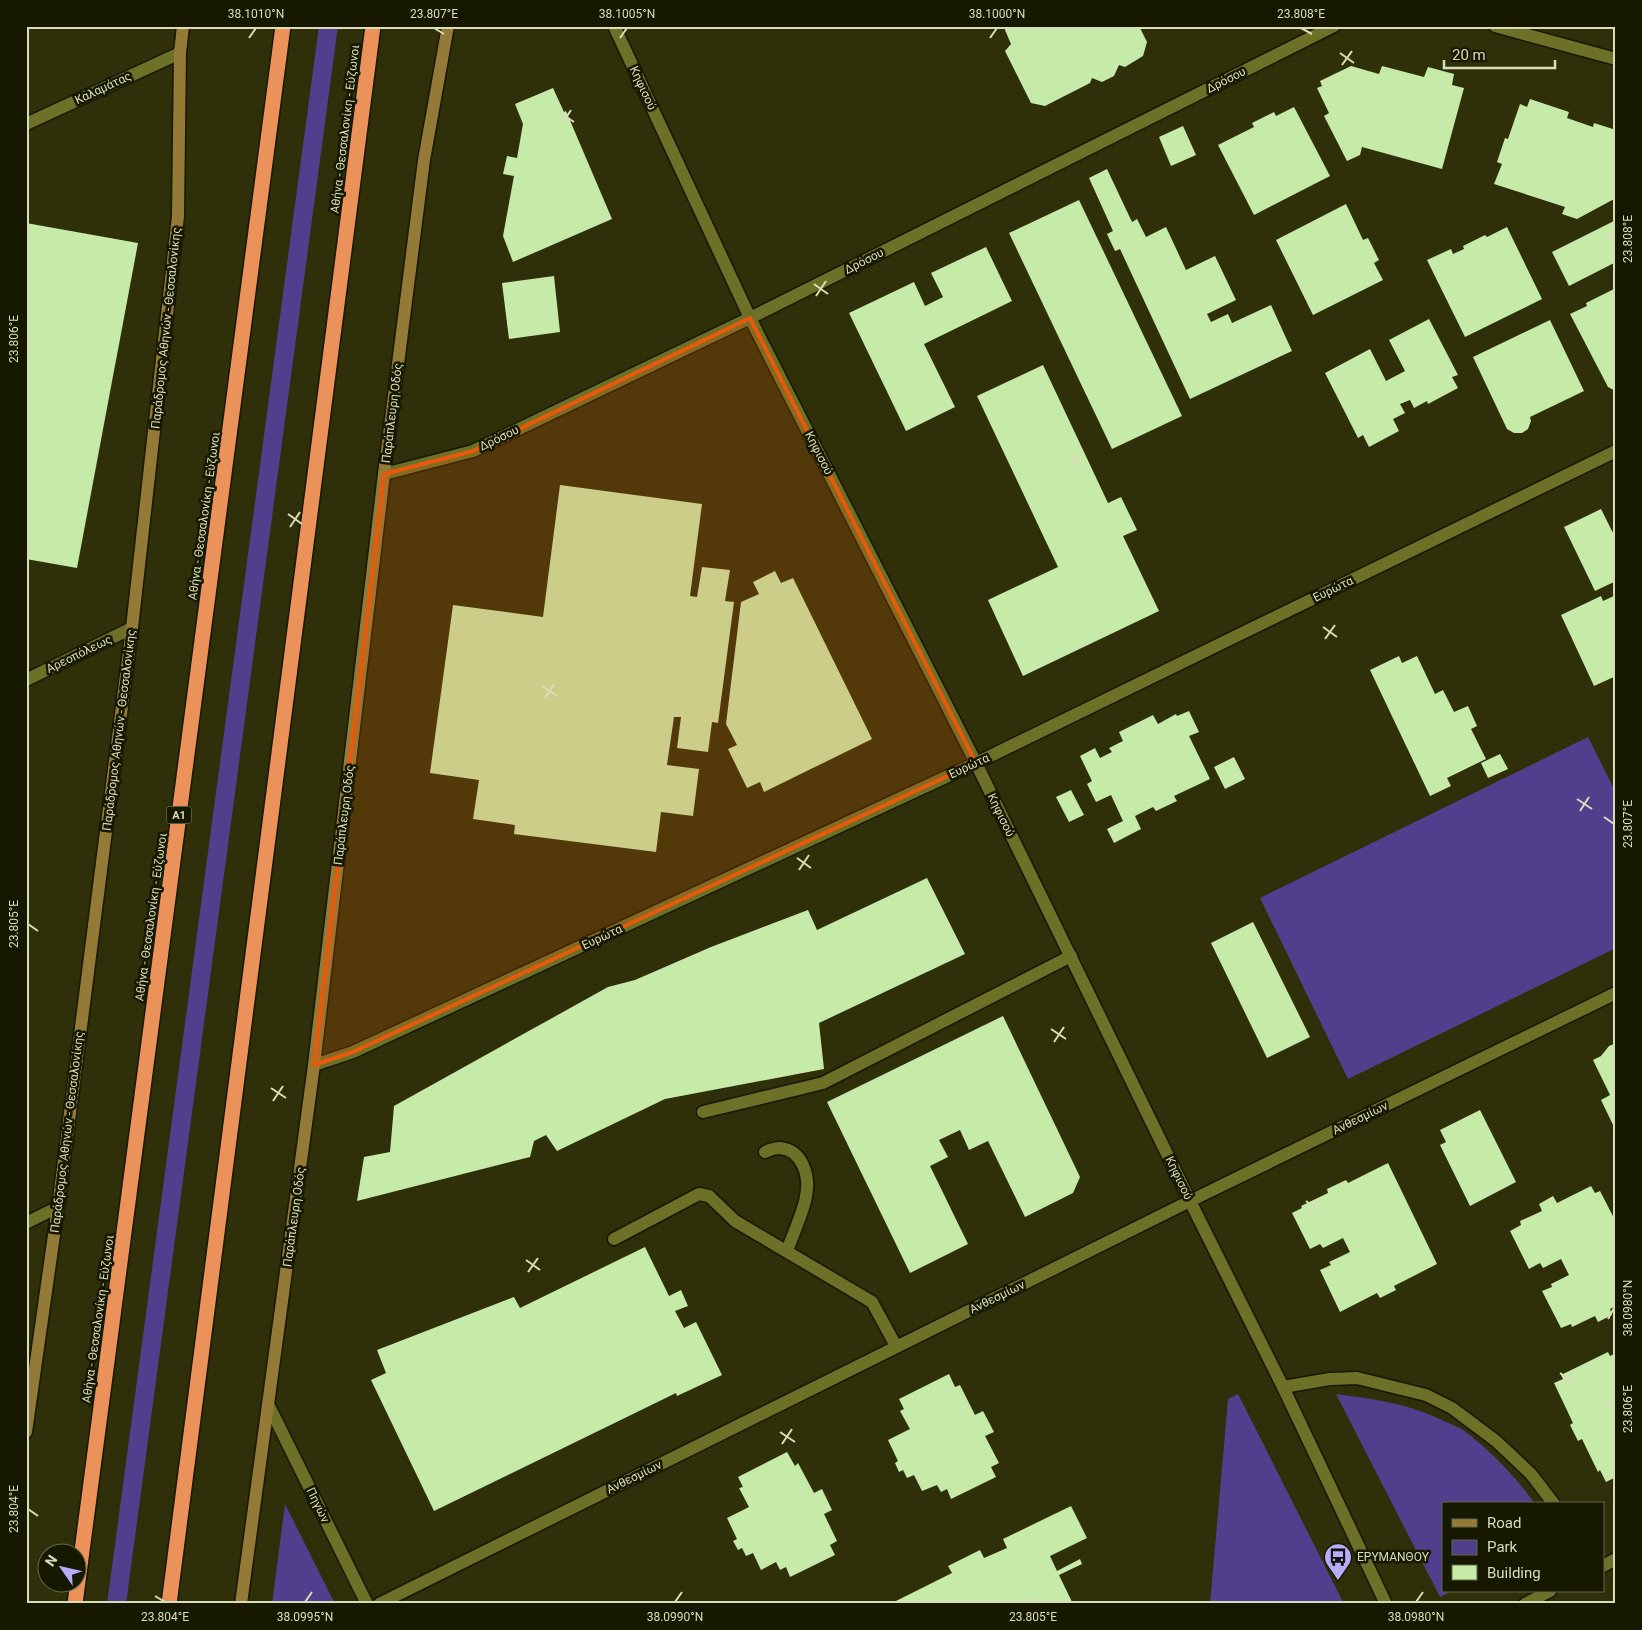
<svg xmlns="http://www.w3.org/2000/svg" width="1642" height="1630" font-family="Roboto,sans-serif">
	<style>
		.green { fill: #513e8c }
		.building { fill: #c6eaa8 }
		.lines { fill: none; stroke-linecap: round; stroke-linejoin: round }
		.service-casing { stroke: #171703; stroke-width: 15 }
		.pedestrian-casing { stroke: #171703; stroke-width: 15 }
		.minor-casing { stroke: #171703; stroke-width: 15 }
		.tertiary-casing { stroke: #171703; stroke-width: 15 }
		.secondary-casing { stroke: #171703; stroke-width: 15 }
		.motorway-casing { stroke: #171703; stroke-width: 18 }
		.service { stroke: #6d7027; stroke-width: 12 }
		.pedestrian { stroke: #6d7027; stroke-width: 12 }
		.minor { stroke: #6d7027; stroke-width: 12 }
		.tertiary { stroke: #6d7027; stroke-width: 12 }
		.secondary { stroke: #937a36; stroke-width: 12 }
		.motorway { stroke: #eb915a; stroke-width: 15 }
		.marked { fill: #e8590c; fill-opacity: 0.2; stroke: #e8590c; stroke-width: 4; stroke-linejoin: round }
		.ticks { fill: none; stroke: #daddba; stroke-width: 2 }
		.labels { text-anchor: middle; stroke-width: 5; stroke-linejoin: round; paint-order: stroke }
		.shield { fill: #171800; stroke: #a0a282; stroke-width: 1 }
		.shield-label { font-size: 11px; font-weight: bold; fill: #daddba }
		.street-label { font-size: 12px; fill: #daddba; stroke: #171800 }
		.poi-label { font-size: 12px; fill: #daddba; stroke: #171800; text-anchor: start }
		.neatline { fill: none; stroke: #daddba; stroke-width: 2 }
		.ticks-label { font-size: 12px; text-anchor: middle; fill: #daddba }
	</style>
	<rect width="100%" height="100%" fill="#2f3009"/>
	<g class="green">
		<polygon points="319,26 338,26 126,1604 107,1604"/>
		<polygon points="1588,737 1616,793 1616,948 1348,1079 1260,898"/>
		<polygon points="1238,1394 1344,1604 1210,1604 1228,1399"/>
		<path d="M1336 1394C1375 1399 1410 1404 1446 1422 1452 1424 1458 1427 1463 1430 1490 1450 1516 1477 1535 1504H1443V1591H1451L1440 1597Z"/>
		<polygon points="285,1504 335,1604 272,1604"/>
	</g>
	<g class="building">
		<polygon points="1006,26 1139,26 1147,42 1143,56 1125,67 1119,65 1114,76 1102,82 1092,78 1090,83 1045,106 1031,103 1005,51 1011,44 1005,30"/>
		<polygon points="1351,66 1379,74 1382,66 1424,77 1428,67 1454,74 1452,85 1464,88 1442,169 1362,147 1360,155 1347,161 1324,116 1329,113 1317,88 1322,86 1320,81"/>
		<polygon points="553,88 564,112 566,111 612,219 513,262 503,236 514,176 503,174 507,156 517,158 523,124 515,104"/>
		<polygon points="1530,99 1569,112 1567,118 1593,127 1594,123 1616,130 1616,198 1577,219 1562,214 1565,207 1494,184 1502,164 1497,162 1505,138 1508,139 1520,104 1527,107"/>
		<polygon points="1294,107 1330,176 1254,215 1218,145 1254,127 1252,123 1274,112 1276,116"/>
		<polygon points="1183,126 1196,155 1171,166 1159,137"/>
		<polygon points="1107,169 1132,222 1137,219 1146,237 1166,227 1186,270 1215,256 1236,300 1207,314 1211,322 1228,314 1232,323 1271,305 1292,351 1190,399 1120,249 1115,251 1107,234 1113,231 1089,178"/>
		<polygon points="1079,200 1182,416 1112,449 1009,233"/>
		<polygon points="1346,204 1363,240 1368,238 1379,260 1374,263 1383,280 1313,315 1276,240"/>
		<polygon points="1616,220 1616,262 1569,286 1552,252"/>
		<polygon points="26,223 138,243 77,568 26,559"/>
		<polygon points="1507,227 1542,299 1465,337 1427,260 1451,249 1453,254 1464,249 1463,246 1485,235 1487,237"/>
		<polygon points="986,247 1012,301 924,344 955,407 906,431 849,313 914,282 925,306 943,297 931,273"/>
		<polygon points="554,276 560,332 509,339 502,283"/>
		<polygon points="1616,288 1616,389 1614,390 1608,387 1570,314 1587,306 1586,303"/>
		<polygon points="1429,319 1458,375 1452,377 1458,388 1428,404 1427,401 1414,408 1410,400 1400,404 1405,413 1393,419 1399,431 1369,447 1363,435 1358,438 1325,373 1370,349 1386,381 1405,371 1389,340"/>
		<polygon points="1550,320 1584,391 1530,417 1531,421 1528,429 1522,433 1514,433 1507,429 1473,357"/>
		<polygon points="1043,365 1108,503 1121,497 1137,530 1123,536 1159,611 1023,676 988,600 1058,567 977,396"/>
		<polygon points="560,485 702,504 690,596 697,597 702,567 730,570 725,601 734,602 718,723 712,722 708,752 677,748 681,717 674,717 667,765 699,769 693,816 661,812 656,852 514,834 515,825 473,819 479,780 430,773 453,605 543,617"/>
		<polygon points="1601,509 1616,539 1616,581 1595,591 1564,527"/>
		<polygon points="775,571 781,583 793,578 872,739 764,792 760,782 747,788 728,749 737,745 726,724 741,602 759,594 753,582"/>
		<polygon points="1616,595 1616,676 1594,686 1561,615 1601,596 1603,601"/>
		<polygon points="1399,656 1402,663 1417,656 1435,694 1443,690 1454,712 1468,706 1477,726 1471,729 1486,759 1447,778 1451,786 1430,796 1370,670"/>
		<polygon points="1189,711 1199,732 1189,736 1210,779 1174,796 1177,801 1156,811 1153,807 1135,816 1141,829 1114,843 1107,829 1123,821 1111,795 1096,802 1087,784 1092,781 1080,756 1095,748 1100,758 1112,752 1109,748 1123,741 1119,732 1153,715 1158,724 1176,714 1177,716"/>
		<polygon points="1500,754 1508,769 1488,778 1481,763"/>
		<polygon points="1234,757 1245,779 1225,789 1214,767"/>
		<polygon points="1071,790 1084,815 1069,822 1056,797"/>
		<polygon points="927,878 965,954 819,1023 824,1069 665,1099 557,1151 546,1135 534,1141 530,1157 357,1201 364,1157 390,1152 394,1106 608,987 635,980 711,947 808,910 817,930"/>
		<polygon points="1253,922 1310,1037 1267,1058 1211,943"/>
		<polygon points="1003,1016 1080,1177 1073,1193 1025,1217 988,1141 969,1150 960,1130 939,1140 948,1157 930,1166 968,1244 910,1273 827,1102"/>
		<polygon points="1616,1043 1616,1131 1601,1100 1610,1095 1593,1060 1601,1056 1609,1046"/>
		<polygon points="1480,1110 1516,1182 1470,1206 1440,1145 1446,1142 1440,1130"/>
		<polygon points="1388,1163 1437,1264 1394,1286 1396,1290 1380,1298 1377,1293 1340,1312 1320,1270 1331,1265 1329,1262 1350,1252 1343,1238 1323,1248 1320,1244 1310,1249 1292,1213 1302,1208 1301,1206 1328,1193 1327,1189 1346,1180 1348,1183"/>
		<polygon points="1591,1186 1595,1193 1600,1191 1616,1222 1616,1306 1610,1309 1612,1315 1598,1322 1595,1316 1572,1327 1571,1324 1561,1328 1542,1291 1552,1287 1551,1284 1569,1275 1561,1259 1543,1268 1540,1263 1529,1269 1510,1231 1521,1225 1520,1221 1542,1211 1539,1204 1553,1196 1557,1203"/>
		<polygon points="645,1247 669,1296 681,1290 688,1306 675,1311 684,1328 696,1322 722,1375 677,1396 676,1393 434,1511 371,1380 386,1373 377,1350 514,1297 520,1308"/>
		<polygon points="1608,1352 1610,1356 1616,1353 1616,1477 1606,1482 1600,1470 1598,1472 1582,1439 1578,1441 1570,1425 1573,1423 1554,1383 1563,1379 1561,1375"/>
		<polygon points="949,1374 955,1387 960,1385 975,1415 983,1411 994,1432 985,1436 999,1463 991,1467 996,1477 951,1499 947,1489 941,1492 937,1485 922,1491 914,1475 907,1478 903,1470 899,1472 895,1463 898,1461 888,1440 910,1429 900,1411 904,1409 899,1399"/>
		<polygon points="787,1452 795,1466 798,1463 814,1493 822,1489 832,1510 824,1514 837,1541 830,1545 835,1555 790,1577 786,1567 780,1570 776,1562 761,1570 753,1553 746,1556 742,1548 738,1550 733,1541 737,1539 727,1518 749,1507 739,1488 743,1487 738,1477"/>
		<polygon points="1071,1506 1087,1538 1050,1556 1057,1571 1080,1559 1082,1564 1059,1575 1073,1604 890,1604 952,1573 948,1566 980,1550 984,1558 1007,1548 1003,1539"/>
	</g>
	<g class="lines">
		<g class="service-casing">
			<g id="service">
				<polyline points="703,1112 823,1083 1071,956"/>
				<path d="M765 1152C769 1150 775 1148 780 1148 803 1150 810 1177 806 1196 804 1211 792 1236 787 1251"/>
				<polyline points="614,1239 699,1194 709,1196 735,1221 872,1302 896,1346"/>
			</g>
		</g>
		<g class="pedestrian-casing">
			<polyline id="pedestrian" points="1283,1387 1330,1379 1357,1378 1426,1395 1452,1408 1496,1441 1531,1474 1554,1504"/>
		</g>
		<g class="minor-casing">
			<g id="minor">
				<polyline points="614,26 750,318 976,763 1190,1201 1283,1387 1386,1604"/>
				<polyline points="1495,26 1616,59"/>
				<polyline points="26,124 180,53"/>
				<polyline points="384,474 473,451 750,318 1334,26"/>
				<polyline points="26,680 132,628"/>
				<polyline points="314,1065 353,1052 976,763 1616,451"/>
				<polyline points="26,1223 58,1207"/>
				<polyline points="269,1406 367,1604"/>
				<polyline points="379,1604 1190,1201 1616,993"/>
			</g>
		</g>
		<g class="tertiary-casing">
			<g id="tertiary">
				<polyline points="1603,1566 1616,1559"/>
				<polyline points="1525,1604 1550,1591"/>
			</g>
		</g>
		<g class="secondary-casing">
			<g id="secondary">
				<polyline points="26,1432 58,1207 132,628 178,216 180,53 183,26"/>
				<polyline points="241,1604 314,1065 384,474 424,160 448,26"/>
			</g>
		</g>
		<g class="motorway-casing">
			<g id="motorway">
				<polyline points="75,1604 283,26"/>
				<polyline points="169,1604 373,26"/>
			</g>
		</g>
		<use href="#service" class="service"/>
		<use href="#pedestrian" class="pedestrian"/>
		<use href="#minor" class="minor"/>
		<use href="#tertiary" class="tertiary"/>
		<use href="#secondary" class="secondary"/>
		<use href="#motorway" class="motorway"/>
	</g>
	<path class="marked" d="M750 318 976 763 353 1052 314 1065 384 474 473 451Z"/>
	<path class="ticks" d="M434 28 444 34M1301 28 1312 34M249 38 256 28M620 38 627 28M990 38 997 28M1340 53 1354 63M1342 65 1352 51M559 112 574 122M562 124 571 110M1604 232 1614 239M814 284 828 294M816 296 826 281M28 339 38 346M1068 456 1083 465M1071 468 1080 453M288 514 302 524M290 527 300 512M1323 627 1337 637M1325 639 1335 625M542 686 557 696M545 698 554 684M1577 799 1592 809M1580 811 1589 797M1604 817 1614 824M797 858 811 868M799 870 809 855M28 924 38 931M1051 1029 1066 1039M1054 1042 1064 1027M271 1088 286 1098M273 1101 283 1086M1306 1201 1320 1211M1308 1213 1318 1199M526 1260 540 1270M528 1272 538 1258M1608 1319 1614 1308M1560 1373 1575 1383M1563 1385 1573 1370M1604 1402 1614 1409M780 1432 795 1442M782 1444 792 1429M28 1509 38 1516M155 1596 165 1602M1023 1596 1033 1602M305 1602 312 1592M675 1602 682 1592M1416 1602 1423 1592"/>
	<defs>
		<g id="bus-pin" transform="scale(1.4375)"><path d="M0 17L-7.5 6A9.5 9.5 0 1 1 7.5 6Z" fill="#b8abf7" stroke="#171800"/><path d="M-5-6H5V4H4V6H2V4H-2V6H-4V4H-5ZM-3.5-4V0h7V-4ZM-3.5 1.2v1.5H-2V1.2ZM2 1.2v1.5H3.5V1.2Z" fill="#111"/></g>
	</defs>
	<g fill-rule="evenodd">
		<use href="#bus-pin" x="1338" y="1557"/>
	</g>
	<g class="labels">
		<rect class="shield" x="166.5" y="806.5" width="25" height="17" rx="4"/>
		<g class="shield-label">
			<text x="179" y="819">Α1</text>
		</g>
		<g class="street-label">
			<text transform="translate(1226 80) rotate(-27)" y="4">Δρόσου</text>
			<text transform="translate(103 88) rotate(-25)" y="4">Καλαμάτας</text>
			<text transform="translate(643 88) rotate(65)" y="4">Κηφισού</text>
			<text transform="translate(345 129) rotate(-83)" y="4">Αθήνα - Θεσσαλονίκη - Εύζωνοι</text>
			<text transform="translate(864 261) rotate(-27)" y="4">Δρόσου</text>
			<text transform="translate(166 328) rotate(-84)" y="4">Παράδρομος Αθηνών - Θεσσαλονίκης</text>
			<text transform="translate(392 413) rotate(-83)" y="4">Παράπλευρη Οδός</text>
			<text transform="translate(499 438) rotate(-26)" y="4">Δρόσου</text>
			<text transform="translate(819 453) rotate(63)" y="4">Κηφισού</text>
			<text transform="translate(204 516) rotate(-82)" y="4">Αθήνα - Θεσσαλονίκη - Εύζωνοι</text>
			<text transform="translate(1333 589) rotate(-26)" y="4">Ευρώτα</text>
			<text transform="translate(79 654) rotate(-26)" y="4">Αρεοπόλεως</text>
			<text transform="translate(119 730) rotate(-83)" y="4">Παράδρομος Αθηνών - Θεσσαλονίκης</text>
			<text transform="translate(969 766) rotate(-25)" y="4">Ευρώτα</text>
			<text transform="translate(344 815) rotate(-83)" y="4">Παράπλευρη Οδός</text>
			<text transform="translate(1001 815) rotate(64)" y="4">Κηφισού</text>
			<text transform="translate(151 917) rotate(-82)" y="4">Αθήνα - Θεσσαλονίκη - Εύζωνοι</text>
			<text transform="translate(602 937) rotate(-25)" y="4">Ευρώτα</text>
			<text transform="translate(1360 1118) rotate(-26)" y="4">Ανθεσμίων</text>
			<text transform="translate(67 1132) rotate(-83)" y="4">Παράδρομος Αθηνών - Θεσσαλονίκης</text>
			<text transform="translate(1179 1178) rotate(64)" y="4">Κηφισού</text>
			<text transform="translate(294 1217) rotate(-82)" y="4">Παράπλευρη Οδός</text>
			<text transform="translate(997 1297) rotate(-26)" y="4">Ανθεσμίων</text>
			<text transform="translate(98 1319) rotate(-82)" y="4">Αθήνα - Θεσσαλονίκη - Εύζωνοι</text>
			<text transform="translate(634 1477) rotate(-26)" y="4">Ανθεσμίων</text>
			<text transform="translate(318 1505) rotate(64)" y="4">Πηγών</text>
		</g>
		<g class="poi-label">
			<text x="1357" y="1561">ΕΡΥΜΑΝΘΟΥ</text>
		</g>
	</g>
	<rect width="1642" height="1630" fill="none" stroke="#171800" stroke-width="55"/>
	<rect x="1442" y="1502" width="162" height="90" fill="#171800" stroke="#65674a"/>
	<rect x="1452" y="1519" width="25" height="8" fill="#937a36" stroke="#65674a"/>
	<text x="1487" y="1528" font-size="15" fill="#daddba">Road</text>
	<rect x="1452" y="1540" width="25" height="15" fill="#513e8c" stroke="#65674a"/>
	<text x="1487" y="1552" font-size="15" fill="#daddba">Park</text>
	<rect x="1452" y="1565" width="25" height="15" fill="#c6eaa8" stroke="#65674a"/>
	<text x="1487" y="1578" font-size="15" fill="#daddba">Building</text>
	<g transform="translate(62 1568) rotate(304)"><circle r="24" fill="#171800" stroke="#65674a"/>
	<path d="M0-4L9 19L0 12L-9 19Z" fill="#b8abf7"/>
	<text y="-8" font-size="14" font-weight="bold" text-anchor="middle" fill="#daddba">N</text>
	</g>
	<path d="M1444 60v8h111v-8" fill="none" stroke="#daddba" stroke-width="2.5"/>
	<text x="1452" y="60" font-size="15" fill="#daddba" stroke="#171800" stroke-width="4" paint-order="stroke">20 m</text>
	<rect x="28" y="28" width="1586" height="1574" class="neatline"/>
	<g class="ticks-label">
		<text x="256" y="18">38.1010°N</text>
		<text x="434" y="18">23.807°E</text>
		<text x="627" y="18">38.1005°N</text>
		<text x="997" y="18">38.1000°N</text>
		<text x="1301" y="18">23.808°E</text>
		<text transform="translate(1628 239) rotate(-90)" y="4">23.808°E</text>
		<text transform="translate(14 339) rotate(-90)" y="4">23.806°E</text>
		<text transform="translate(1628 824) rotate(-90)" y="4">23.807°E</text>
		<text transform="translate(14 924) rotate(-90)" y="4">23.805°E</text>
		<text transform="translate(1628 1308) rotate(-90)" y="4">38.0980°N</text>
		<text transform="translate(1628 1409) rotate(-90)" y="4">23.806°E</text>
		<text transform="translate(14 1509) rotate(-90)" y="4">23.804°E</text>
		<text x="165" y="1621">23.804°E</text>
		<text x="305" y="1621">38.0995°N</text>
		<text x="675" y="1621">38.0990°N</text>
		<text x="1033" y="1621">23.805°E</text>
		<text x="1416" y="1621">38.0980°N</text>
	</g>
</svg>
